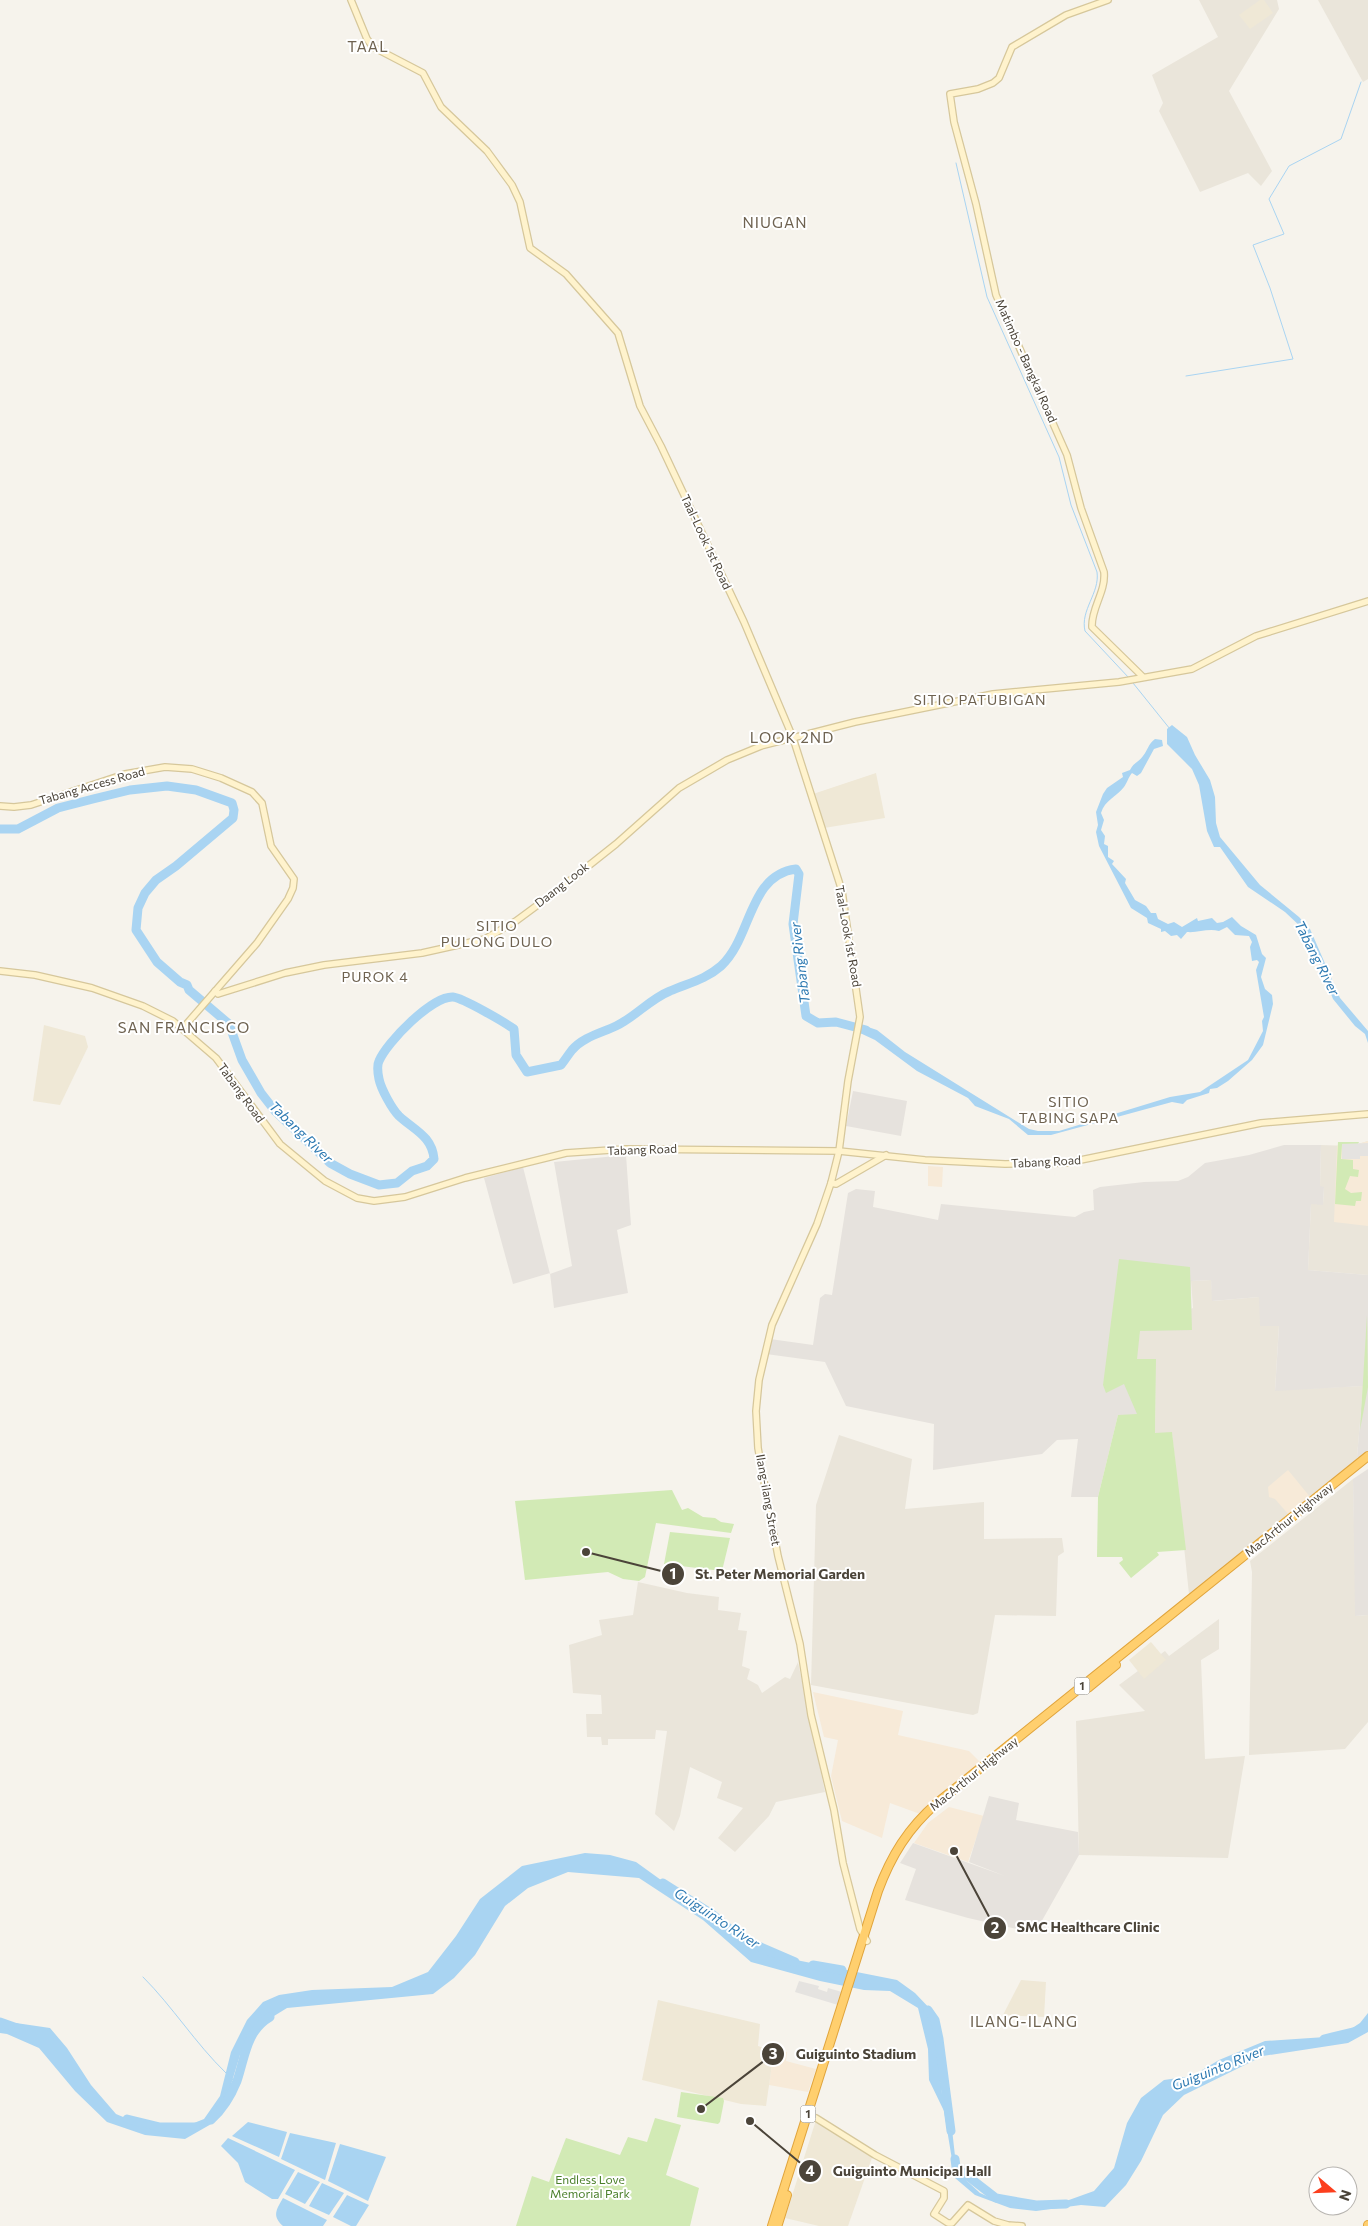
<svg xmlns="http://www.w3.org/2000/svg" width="1368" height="2226" font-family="Commissioner,sans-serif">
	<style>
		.residential { fill: #eae5da }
		.commercial { fill: #f7ead8 }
		.industrial { fill: #e6e2dd }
		.education { fill: #efe8d6 }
		.green { fill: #d2eab5 }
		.parking { fill: #e5e3e0 }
		.water { fill: #a9d4f2 }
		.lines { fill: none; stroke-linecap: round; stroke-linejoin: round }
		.stream { stroke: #a9d4f2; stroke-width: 1 }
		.river { stroke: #a9d4f2; stroke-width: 9 }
		.secondary-casing { stroke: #d6c79b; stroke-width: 8 }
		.highway-casing { stroke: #e0a43c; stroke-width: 10 }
		.secondary { stroke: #fff3cd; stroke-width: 5.5 }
		.highway { stroke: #ffcf6e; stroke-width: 8 }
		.labels { text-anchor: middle; stroke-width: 4; stroke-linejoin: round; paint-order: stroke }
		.shield { fill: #fff; stroke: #817c74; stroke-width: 1 }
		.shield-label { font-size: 11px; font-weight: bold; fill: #4b4439 }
		.street-label { font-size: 12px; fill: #4b4439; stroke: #fff }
		.park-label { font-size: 12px; fill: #4a7f2a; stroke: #fff }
		.neighbourhood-label { font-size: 14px; letter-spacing: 1px; fill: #6e6250; stroke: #fff }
		.water-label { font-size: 14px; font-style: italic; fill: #2e7ab2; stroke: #fff }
		.quarter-label { font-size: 15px; letter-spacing: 1px; fill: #6e6250; stroke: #fff }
		.leader { fill: none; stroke: #4b4439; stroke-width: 2 }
		.callout-dot { fill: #4b4439; stroke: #fff; stroke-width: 2 }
		.mark-label { font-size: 15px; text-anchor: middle; font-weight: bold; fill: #fff }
		.callout-label { font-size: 14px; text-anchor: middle; font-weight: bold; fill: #4b4439; stroke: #fff; stroke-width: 4; stroke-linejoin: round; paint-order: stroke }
	</style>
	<rect width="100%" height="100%" fill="#f6f3ec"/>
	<g class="residential">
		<polygon points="1199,0 1277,0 1279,9 1229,91 1272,171 1261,186 1248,173 1200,192 1159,111 1163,103 1152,75 1218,37"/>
		<polygon points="1318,0 1368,0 1368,79 1363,82"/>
		<polygon points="1368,1141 1368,1275 1308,1270 1311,1204 1323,1204 1324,1187 1320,1187 1321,1145 1351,1146"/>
		<polygon points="1211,1280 1213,1301 1259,1297 1279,1325 1275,1390 1363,1386 1357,1457 1359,1459 1189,1594 1172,1433 1155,1433 1156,1359 1136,1359 1140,1331 1193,1308 1191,1281"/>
		<polygon points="839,1435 912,1459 905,1509 984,1502 984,1539 1062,1538 1064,1552 1058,1556 1056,1616 995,1615 978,1713 973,1715 811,1685 816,1505"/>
		<polygon points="1353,1479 1356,1616 1368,1615 1368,1722 1345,1749 1249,1755 1252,1572 1250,1561"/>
		<polygon points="638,1582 687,1593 719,1597 718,1610 741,1613 738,1630 747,1631 742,1666 750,1669 747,1679 758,1685 762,1693 785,1677 790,1679 798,1662 825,1792 776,1802 769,1816 735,1852 718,1838 743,1808 717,1798 722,1782 690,1767 680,1816 674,1831 655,1814 667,1731 656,1730 655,1739 608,1739 608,1745 602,1745 601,1737 587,1737 586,1714 602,1714 601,1695 573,1693 569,1645 602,1635 599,1620 633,1615"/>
		<polygon points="1219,1619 1219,1649 1201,1660 1205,1759 1245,1756 1228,1858 1079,1855 1076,1721 1145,1711 1119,1685 1165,1651 1169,1656"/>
	</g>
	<g class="commercial">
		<polygon points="1368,1141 1368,1226 1334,1222 1337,1146 1351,1146"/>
		<polygon points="928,1166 943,1167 942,1187 928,1186"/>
		<polygon points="1288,1470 1311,1498 1289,1515 1275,1499 1269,1497 1268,1487"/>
		<polygon points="813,1692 903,1711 898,1735 969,1751 981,1763 920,1814 890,1803 882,1838 842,1821 831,1776 838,1740 824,1737"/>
		<polygon points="949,1807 984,1816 968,1862 914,1843 928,1823"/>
		<polygon points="774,2051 787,2052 786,2061 816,2069 808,2092 769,2085"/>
	</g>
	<g class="industrial">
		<polygon points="853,1091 907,1101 901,1136 846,1126"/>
		<polygon points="1284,1145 1321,1145 1320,1186 1324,1187 1323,1205 1311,1204 1308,1270 1368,1275 1368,1452 1359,1459 1357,1457 1363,1386 1275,1391 1279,1326 1260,1326 1259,1297 1212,1301 1211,1280 1191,1281 1192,1330 1140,1331 1137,1359 1156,1359 1155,1415 1118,1415 1098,1497 1071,1497 1078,1439 1057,1440 1042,1454 933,1470 934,1424 846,1406 825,1362 766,1354 770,1339 813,1345 820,1298 825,1294 832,1295 848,1193 856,1189 875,1191 873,1207 938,1220 941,1204 1075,1217 1084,1212 1094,1210 1093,1190 1100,1187 1144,1182 1178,1181 1188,1177 1205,1163 1249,1155"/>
		<polygon points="626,1155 631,1225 617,1230 628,1293 554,1308 550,1273 513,1284 484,1178 523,1167 550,1274 572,1266 554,1162"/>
		<polygon points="1368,1469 1368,1615 1355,1616 1353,1479"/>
		<polygon points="989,1796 1019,1803 1016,1820 1078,1832 1079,1855 1035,1933 968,1918 905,1900 916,1869 900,1863 913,1843 1005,1876 969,1862"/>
	</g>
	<g class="education">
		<polygon points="1260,0 1264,0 1273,13 1250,29 1239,15"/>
		<polygon points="876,773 885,818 824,828 813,794"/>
		<polygon points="44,1025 85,1036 88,1047 60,1105 33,1101"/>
		<polygon points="1151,1642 1166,1660 1144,1679 1129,1660"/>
		<polygon points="1021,1980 1046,1982 1044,2017 1003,2015"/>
		<polygon points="658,2000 760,2024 758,2046 774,2051 766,2106 741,2104 642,2080"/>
		<polygon points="816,2120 874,2152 848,2226 819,2226 785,2218"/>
	</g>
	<g class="green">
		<polygon points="1338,1142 1359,1142 1358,1144 1342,1145 1341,1159 1353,1160 1353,1169 1359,1170 1358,1177 1350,1176 1345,1189 1351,1193 1362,1192 1361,1201 1356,1201 1355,1206 1335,1204"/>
		<polygon points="1119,1259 1190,1267 1192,1330 1140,1331 1137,1359 1156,1359 1155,1433 1172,1432 1186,1550 1157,1552 1159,1555 1131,1578 1119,1563 1123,1560 1122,1557 1097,1557 1098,1497 1118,1415 1137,1414 1124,1384 1106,1393 1103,1385"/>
		<polygon points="1367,1315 1368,1387 1360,1430"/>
		<polygon points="672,1490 682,1510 688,1508 703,1517 715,1518 721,1522 734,1524 731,1533 656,1523 645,1577 639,1581 623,1579 608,1572 525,1580 515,1501"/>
		<polygon points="670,1532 730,1538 722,1571 664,1564"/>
		<polygon points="681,2092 723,2098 724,2101 720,2122 718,2124 677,2117"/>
		<polygon points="655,2118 681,2125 666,2175 699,2188 690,2226 516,2226 532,2176 549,2182 566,2138 620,2155 628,2137 647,2142"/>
	</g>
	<g class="parking">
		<polygon points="1368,1143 1368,1156 1360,1156 1360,1159 1342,1159 1342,1144"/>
		<polygon points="799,1981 819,1986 818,1989 827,1992 828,1988 842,1992 838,2005 795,1992"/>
	</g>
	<g class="water">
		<polygon points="1172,725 1187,737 1195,755 1210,780 1215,797 1216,823 1220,837 1260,885 1299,917 1310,929 1340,998 1368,1031 1368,1043 1365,1034 1355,1026 1333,999 1309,938 1302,928 1285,912 1248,887 1220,847 1214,847 1207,831 1199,785 1192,769 1167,744 1167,729"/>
		<path d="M1155 739 1162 740 1163 746 1154 749 1141 773 1137 776 1132 773C1128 778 1127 783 1124 787 1116 797 1105 800 1101 813L1104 820 1101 830 1105 836 1104 844 1108 846V857L1114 861 1112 864 1126 879 1125 883 1135 900 1146 906 1151 913H1156L1158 919 1168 924 1174 922 1182 927 1197 918 1198 921 1212 918 1217 923 1223 922 1232 917 1241 926 1256 935 1262 954 1266 958 1261 977 1265 989 1272 995 1273 1004 1263 1045 1252 1060 1228 1081 1217 1088 1210 1089 1209 1093 1187 1100 1183 1104 1172 1102 1051 1135H1028L1009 1119 975 1106 968 1098 917 1071 875 1040 860 1033 862 1025 877 1030 905 1052 1029 1129 1038 1131H1059L1170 1097 1200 1092 1248 1060 1263 1031 1262 1021 1264 1017 1256 970 1259 962 1257 960 1252 961 1250 947 1252 942 1249 936 1235 935 1227 927 1219 931C1208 928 1198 933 1187 932L1181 939 1177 935 1171 936 1165 931 1161 932V929L1148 923 1147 918 1131 908 1099 846 1096 832 1098 825 1096 812 1103 794 1107 788 1123 777 1122 773 1130 770C1134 762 1139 762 1143 756 1148 750 1148 744 1155 739Z"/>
		<polygon points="585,1853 610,1855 636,1862 751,1945 786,1958 897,1980 915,1993 934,2013 942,2094 952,2129 956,2165 967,2181 980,2193 1000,2202 1055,2205 1094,2191 1114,2168 1127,2123 1141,2098 1164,2080 1192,2076 1219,2060 1265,2041 1340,2036 1360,2023 1368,2013 1368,2032 1348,2043 1263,2056 1184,2095 1163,2115 1141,2161 1126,2185 1105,2207 1081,2205 1036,2211 1010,2208 975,2195 955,2178 944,2111 929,2080 928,2049 918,2008 890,1991 864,1990 820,1981 751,1962 703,1920 639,1878 568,1872 528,1888 505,1906 475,1955 454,1978 433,1994 287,2008 261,2024 240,2055 227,2098 213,2123 185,2139 145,2135 107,2122 75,2091 39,2048 7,2034 0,2033 0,2023 16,2023 50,2028 67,2048 91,2085 116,2114 147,2127 179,2129 204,2119 220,2096 231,2052 247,2020 263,2002 279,1995 312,1990 392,1987 428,1972 456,1936 480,1899 522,1866"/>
		<polygon points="248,2122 287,2132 279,2157 232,2136"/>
		<polygon points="290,2133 336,2143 325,2180 281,2159"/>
		<polygon points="228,2138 295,2170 278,2199 272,2199 245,2182 238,2163 221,2146"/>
		<polygon points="340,2144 386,2157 368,2201 328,2181"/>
		<polygon points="298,2172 320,2182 305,2204 285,2194"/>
		<polygon points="322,2183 344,2193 329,2215 309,2206"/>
		<polygon points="347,2195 369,2205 356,2226 351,2226 333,2217"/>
		<path d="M283 2198 327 2220 323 2226H283C272 2216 276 2210 283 2198Z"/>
	</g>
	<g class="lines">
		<g class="stream">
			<path d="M956 163 987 297 1059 457 1071 505 1097 572C1100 593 1080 610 1085 631L1129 678"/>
			<polyline points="1186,376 1293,359 1270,288 1253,245 1284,234 1269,199 1289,166 1341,139 1361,82"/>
			<polyline points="1133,683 1170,729"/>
			<path d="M143 1977C173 2007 195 2043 226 2073"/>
			<polyline points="232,2079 236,2083"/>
		</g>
		<g class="river">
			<path d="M0 829H18L58 808 93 799 130 790 167 786 196 790 232 803 234 810 233 818 176 866 156 880 145 893 138 908 136 930 157 962 180 982 187 985 189 990 229 1024 242 1060 261 1093 275 1111 330 1163 350 1174 379 1185 397 1183 412 1171 427 1166 434 1159C432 1136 414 1130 399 1116 392 1109 381 1089 379 1079 378 1074 377 1065 379 1061 387 1042 432 996 453 997 463 998 504 1022 514 1029L516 1055 527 1072 561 1065C565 1060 568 1055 572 1050 583 1037 601 1033 616 1026 635 1017 650 999 670 991 688 983 705 980 721 966 752 938 748 875 796 869L799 874 793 924 806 1016 818 1023 836 1022 866 1030"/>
			<polyline points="663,1883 712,1914 732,1931 756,1945 795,1962"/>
			<polyline points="813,1965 842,1970"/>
			<polyline points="928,2010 935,2020 939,2039 951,2131"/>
			<polyline points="0,2022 17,2028"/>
			<polyline points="1324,2039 1361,2030 1368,2024"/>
			<polyline points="127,2119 160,2127 195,2127"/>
			<path d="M211 2120C222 2110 231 2096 237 2081 245 2058 246 2031 270 2017"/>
			<polyline points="955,2159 956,2167 996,2198 1036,2205 1066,2204"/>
		</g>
		<g class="secondary-casing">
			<g id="secondary">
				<polyline points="351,0 367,39 373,47 423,73 441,107 487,151 512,185 520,202 530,248 566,274 618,333 640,406 661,446 744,622 793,738 842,891 860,1017 848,1081 839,1151 831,1183 817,1224 772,1325 759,1380 756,1411 758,1448 767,1498 778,1556 800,1644 811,1715 834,1810 843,1863 860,1929 867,1941"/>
				<path d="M1108 0 1066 15 1012 47 999 78 993 83 978 89 950 94 954 122 976 204 996 295 1067 455 1081 508 1104 572C1106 592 1091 608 1092 627L1142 676"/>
				<polyline points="0,806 14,807 31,805 125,774 165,767 192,769 221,778 252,792 262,803 271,846 294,879 293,888 288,899 257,943 183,1028"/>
				<polyline points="0,971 35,975 92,988 143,1006 173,1021 216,1058 280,1144 325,1181 357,1198 374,1201 405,1197 465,1178 566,1153 626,1149 839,1151 925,1160 1005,1164 1066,1163 1261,1123 1368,1114"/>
				<polyline points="215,991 218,994 285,973 324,965 422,953 485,939 516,921 558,890 616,844 679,788 727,760 761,746 855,722 993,694 1119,682 1192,669 1256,636 1368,601"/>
				<polyline points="831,1183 836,1184 886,1155"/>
				<polyline points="807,2116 816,2118 875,2155 944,2191 944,2198 934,2214 948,2223 952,2223 968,2205 994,2221 1008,2225 1022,2226"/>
			</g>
		</g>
		<g class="highway-casing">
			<g id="highway">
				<polyline points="1088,1688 1116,1665"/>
				<polyline points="778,2224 787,2195"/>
				<path d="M772 2226 878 1891C891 1856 908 1828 937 1803L1368 1456"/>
				<polyline points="1368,2226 1368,2225"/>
			</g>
		</g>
		<use href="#secondary" class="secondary"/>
		<use href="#highway" class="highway"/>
	</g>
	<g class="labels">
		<g class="shield">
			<rect x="1074.5" y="1677.5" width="15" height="17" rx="4"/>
			<rect x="800.5" y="2105.5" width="15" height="17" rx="4"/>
		</g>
		<g class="shield-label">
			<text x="1082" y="1690">1</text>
			<text x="808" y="2118">1</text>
		</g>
		<g class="street-label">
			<text transform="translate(1026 361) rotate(66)" y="4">Matimbo - Bangkal Road</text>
			<text transform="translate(706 542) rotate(65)" y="4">Taal-Look 1st Road</text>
			<text transform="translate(92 786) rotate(-16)" y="4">Tabang Access Road</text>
			<text transform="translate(562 885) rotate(-38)" y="4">Daang Look</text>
			<text transform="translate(848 936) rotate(80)" y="4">Taal-Look 1st Road</text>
			<text transform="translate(241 1093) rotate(54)" y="4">Tabang Road</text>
			<text transform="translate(642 1150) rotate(-2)" y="4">Tabang Road</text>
			<text transform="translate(1046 1162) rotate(-3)" y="4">Tabang Road</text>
			<text transform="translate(768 1500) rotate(80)" y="4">Ilang-ilang Street</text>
			<text transform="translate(1289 1520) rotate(-39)" y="4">MacArthur Highway</text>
			<text transform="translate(974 1774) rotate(-39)" y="4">MacArthur Highway</text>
		</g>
		<g class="park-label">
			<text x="590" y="2184">Endless Love<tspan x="590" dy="14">Memorial Park</tspan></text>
		</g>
		<g class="neighbourhood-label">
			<text x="980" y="705">SITIO PATUBIGAN</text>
			<text x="497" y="931">SITIO<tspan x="497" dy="16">PULONG DULO</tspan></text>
			<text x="375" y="982">PUROK 4</text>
			<text x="1069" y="1107">SITIO<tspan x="1069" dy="16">TABING SAPA</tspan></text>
		</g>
		<g class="water-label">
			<text transform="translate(1317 958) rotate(63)" y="5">Tabang River</text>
			<text transform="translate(800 963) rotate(-97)" y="5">Tabang River</text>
			<text transform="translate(301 1132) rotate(44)" y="5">Tabang River</text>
			<text transform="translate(717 1918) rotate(33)" y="5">Guiguinto River</text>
			<text transform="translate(1218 2068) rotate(-22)" y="5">Guiguinto River</text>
		</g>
		<g class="quarter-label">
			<text x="368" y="52">TAAL</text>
			<text x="775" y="228">NIUGAN</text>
			<text x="792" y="743">LOOK 2ND</text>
			<text x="184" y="1033">SAN FRANCISCO</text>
			<text x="1024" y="2027">ILANG-ILANG</text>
		</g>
	</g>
	<path class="leader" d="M586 1552L673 1574M954 1851L995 1928M701 2109L773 2054M750 2121L810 2171"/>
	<g class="callout-dot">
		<circle cx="586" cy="1552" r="5"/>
		<circle cx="954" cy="1851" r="5"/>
		<circle cx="701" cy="2109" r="5"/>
		<circle cx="750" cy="2121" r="5"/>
		<circle cx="673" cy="1574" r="12"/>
		<circle cx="995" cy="1928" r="12"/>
		<circle cx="773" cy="2054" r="12"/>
		<circle cx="810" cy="2171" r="12"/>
	</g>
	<g class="mark-label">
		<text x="673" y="1579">1</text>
		<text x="995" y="1933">2</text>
		<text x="773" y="2059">3</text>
		<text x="810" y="2176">4</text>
	</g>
	<g class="callout-label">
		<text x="780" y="1579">St. Peter Memorial Garden</text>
		<text x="1088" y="1932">SMC Healthcare Clinic</text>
		<text x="856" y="2059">Guiguinto Stadium</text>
		<text x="912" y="2176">Guiguinto Municipal Hall</text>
	</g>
	<g transform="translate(1333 2191) rotate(109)"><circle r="24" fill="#ffffff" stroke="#b7b4b0"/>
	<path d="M0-4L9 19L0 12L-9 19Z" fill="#fc3f1d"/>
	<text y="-8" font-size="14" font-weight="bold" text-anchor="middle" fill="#4b4439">N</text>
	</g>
</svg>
